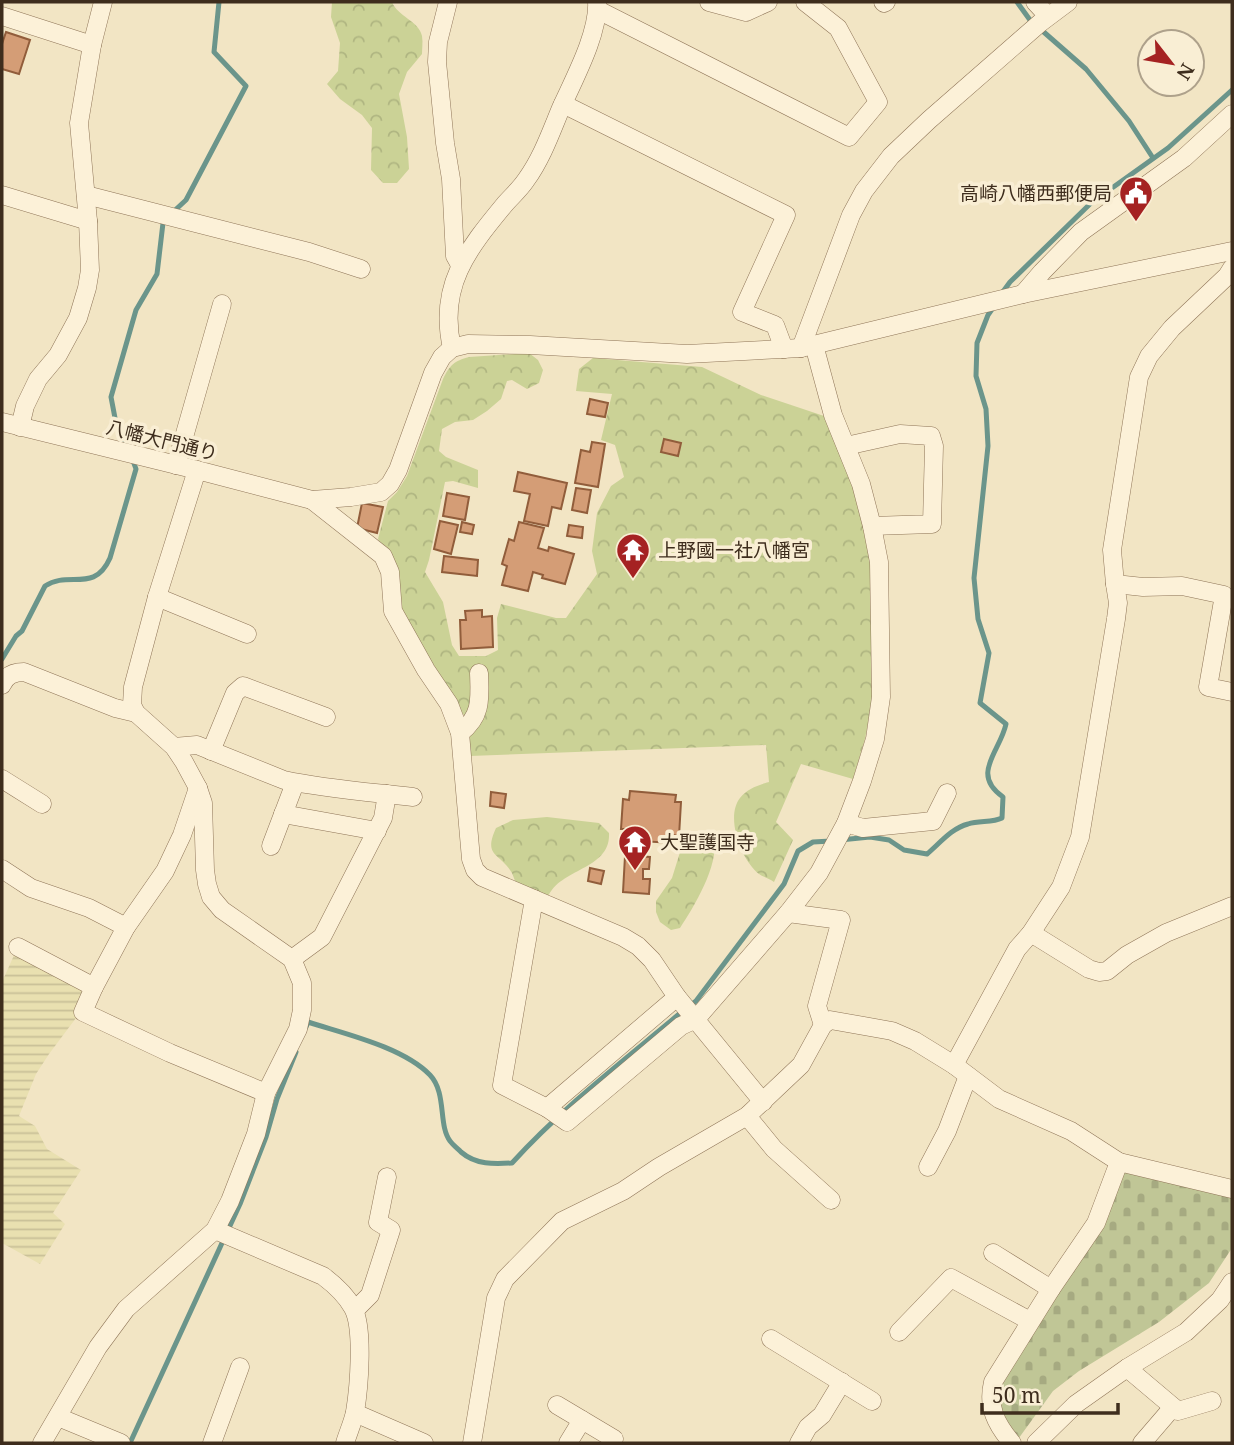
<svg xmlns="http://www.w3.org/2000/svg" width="1234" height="1445" font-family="'Noto Serif','Noto Sans JP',serif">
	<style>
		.farmland { fill: url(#farmland-rules) }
		.forest { fill: url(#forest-crowns) }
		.cemetery { fill: url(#cemetery-stones) }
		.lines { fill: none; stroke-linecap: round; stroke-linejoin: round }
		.stream { stroke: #6b958b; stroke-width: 5 }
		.building { fill: #d49d76; stroke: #915d3b; stroke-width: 2 }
		.minor-casing { stroke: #8f7558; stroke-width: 19 }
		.minor { stroke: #fcf1d8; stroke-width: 18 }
		.labels { text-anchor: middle; stroke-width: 7; stroke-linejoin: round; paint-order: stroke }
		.poi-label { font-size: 19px; fill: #3e2d1d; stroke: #f9eed4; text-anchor: start }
		.street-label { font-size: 19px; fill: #3e2d1d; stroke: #f9eed4 }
	</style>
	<defs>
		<pattern id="farmland-rules" width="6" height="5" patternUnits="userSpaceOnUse" patternTransform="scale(1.75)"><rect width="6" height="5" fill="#e9e0b0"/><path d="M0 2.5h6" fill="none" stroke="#c9c097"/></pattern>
		<pattern id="forest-crowns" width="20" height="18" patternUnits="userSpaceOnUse" patternTransform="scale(1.75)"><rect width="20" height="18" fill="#cbd296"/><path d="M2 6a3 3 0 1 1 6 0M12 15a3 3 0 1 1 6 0" fill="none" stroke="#afb581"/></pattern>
		<pattern id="cemetery-stones" width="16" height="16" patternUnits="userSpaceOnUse" patternTransform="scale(1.75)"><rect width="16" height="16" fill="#c0c696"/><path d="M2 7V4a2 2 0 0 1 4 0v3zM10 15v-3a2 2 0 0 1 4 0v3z" fill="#a6aa81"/></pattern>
	</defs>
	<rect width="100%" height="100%" fill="#f2e5c4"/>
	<polygon class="farmland" points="15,953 88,991 76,1018 49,1054 36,1074 19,1116 35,1126 47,1149 81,1170 53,1213 65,1224 40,1264 2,1243 2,982"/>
	<g class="forest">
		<path d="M332 2H392C397 16 419 21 422 36 423 42 422 49 422 54L407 72 399 94 407 137 409 169 397 183H383L371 170 372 128 362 115 340 99 327 84 338 71 340 43 331 17Z"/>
		<path d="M529 353 538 360 543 370 539 383 527 389 512 380 507 381 501 399 487 411 473 420 455 422 442 429 439 451 446 457 478 470V488L453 481 445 482 429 560 425 572 443 602 452 645 459 656H486L498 650 497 618 501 604 556 618H566L597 574 592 551 597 513 611 486 624 477 615 445 601 440 612 394 576 391 579 369 593 358 702 367 761 395 827 417 854 489 865 527 870 562 873 697 865 739 853 779 801 764 776 822 793 840 774 882C770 879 763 877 759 874 741 860 725 817 740 798 747 789 758 785 769 782L766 745 470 756 465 717 431 665 404 616 388 555 378 539 388 501 397 492 407 476 443 379C450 365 454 361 469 357Z"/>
		<path d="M547 817 599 823 609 833C611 870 560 868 548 897L516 884C516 883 512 873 512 873 499 852 483 857 496 828L513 820Z"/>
		<path d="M704 835 714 840C719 865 694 907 680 928L671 930 660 922 656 912V901L672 878 681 849 689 839Z"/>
	</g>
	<polygon class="cemetery" points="1124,1169 1232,1194 1232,1248 1209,1283 1159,1322 1079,1371 1053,1391 1016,1442 998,1419 996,1383"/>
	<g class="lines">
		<g class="stream">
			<polyline points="1017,2 1030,20 1086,69 1129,121 1153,158"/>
			<polyline points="172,213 186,200 246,86 214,52 219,2"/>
			<polyline points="1002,293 1010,282 1091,203 1168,148 1232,90"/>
			<polyline points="128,449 115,418 111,397 136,310 157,274 163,223 165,220"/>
			<path d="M2 659 16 636 22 631 45 586C69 570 94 594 110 558L136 469 132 458"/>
			<path d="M840 840 870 837 889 840 904 850 927 854C940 843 952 828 968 824 979 820 992 823 1002 818L1003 797C970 774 1000 752 1006 724L980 703 989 653 978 619 974 578 988 446 986 409 976 376 977 343 988 315 995 305"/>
			<path d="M306 1027 308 1022C345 1034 403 1047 430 1075 447 1093 438 1125 450 1141 453 1145 458 1149 461 1152 476 1165 494 1164 512 1163 562 1108 622 1062 678 1015L696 1001 784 884 798 851 813 842 831 841"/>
			<polyline points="130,1443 240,1204 266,1137 277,1099 296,1052"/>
		</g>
	</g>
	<g class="building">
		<polygon points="6,32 30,40 19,74 2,69 2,44"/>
		<polygon points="590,399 608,403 605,417 587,414"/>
		<polygon points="664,439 681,443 678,456 661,452"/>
		<polygon points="592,442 605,444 598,487 575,483 581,450 590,452"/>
		<polygon points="518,472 567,483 561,509 552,507 548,526 524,521 530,494 514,491"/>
		<polygon points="576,488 591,490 587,513 572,510"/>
		<polygon points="447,493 469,497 465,520 443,516"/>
		<polygon points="362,503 383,507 377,533 357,528"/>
		<polygon points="440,521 458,525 451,554 434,549"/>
		<polygon points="462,522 474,525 472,534 460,532"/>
		<polygon points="519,522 544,528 538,548 548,551 549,547 574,554 565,584 542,578 543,575 533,572 528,591 502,585 507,566 502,564 509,539 514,541"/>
		<polygon points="569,525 583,527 582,538 567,536"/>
		<polygon points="444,556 478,560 477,576 442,572"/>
		<polygon points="482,610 482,617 492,616 493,647 461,649 460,620 466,620 465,611"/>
		<polygon points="630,791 676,795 675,802 681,802 679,836 672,835 672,843 625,840 626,829 621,829 623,799 629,800"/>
		<polygon points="491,792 506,794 504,808 490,806"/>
		<polygon points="629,840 638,840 637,856 650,857 649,869 643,869 643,879 650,879 649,894 623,892 625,856 628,857"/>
		<polygon points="590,868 604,871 601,884 588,881"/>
	</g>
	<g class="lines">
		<g class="minor-casing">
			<g id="minor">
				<polyline points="448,2 438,42 437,62 445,143 451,179 455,256 460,265"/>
				<polyline points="709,2 746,12 768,2"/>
				<polyline points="883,2 884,3 886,2"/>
				<polyline points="1035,2 1048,16"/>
				<polyline points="598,10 849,137 878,102 838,28 805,2"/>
				<polyline points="2,16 92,45"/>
				<polyline points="563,104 786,215 742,312 775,325 784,349"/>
				<polyline points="2,195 88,221"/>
				<polyline points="86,195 309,252 361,269"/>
				<polyline points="1023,294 1042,272 1081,232 1184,158 1232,114"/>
				<path d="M452 348C438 286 467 250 505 204 512 196 520 189 526 180 542 158 551 132 561 108 574 79 599 33 597 2"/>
				<polyline points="801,348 851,215 864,191 891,156 929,120 1040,23 1068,2"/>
				<polyline points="2,422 197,470 312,500 351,497 381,492 390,484 398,470 433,373 442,357 452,348 468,344 530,345 687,354 801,348 1023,294 1232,251"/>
				<polyline points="20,427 25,406 38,379 58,355 78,318 87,288 90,270 88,221 79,123 92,45 103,2"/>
				<polyline points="846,446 900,434 931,436 934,446 932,524 872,526"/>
				<polyline points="176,465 222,304"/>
				<polyline points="312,500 383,556 390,572 393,611 426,670 449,704 460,733 471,859 475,870 482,877 623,937 638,946 652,960 677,997 763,1102"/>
				<polyline points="1115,584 1143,587 1182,586 1224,595 1208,687 1232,692"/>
				<polyline points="157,597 247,634"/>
				<path d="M2 685C6 675 14 672 24 672L115 708 136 713"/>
				<path d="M460 733C482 716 480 699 479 673"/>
				<path d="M174 747 197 745 284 780C326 789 370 792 413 797"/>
				<polyline points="211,751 235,693 243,686 326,717"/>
				<polyline points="2,779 42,804"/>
				<polyline points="198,788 182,835 165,871 126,927 94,987 83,1012 170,1053 266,1093"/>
				<polyline points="283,814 377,831"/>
				<polyline points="846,823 863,828 933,821 947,793"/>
				<polyline points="271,846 295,783"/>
				<polyline points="2,869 31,888 89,908 126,927"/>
				<polyline points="534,899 502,1085 547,1108 567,1122 681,1026 696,1019 788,913 819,873 846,823 862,781 875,739 881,697 879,562 872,526 861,484 833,415 814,345"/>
				<polyline points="788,913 841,920 817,1006 823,1025"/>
				<polyline points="1031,933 1089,969 1099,972 1107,971 1127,955 1166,933 1232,906"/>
				<polyline points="18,947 94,987"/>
				<polyline points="292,959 322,937 383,818 387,794"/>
				<polyline points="954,1065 1017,949 1031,933 1061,887 1080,837 1116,619 1118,603 1115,584 1112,550 1139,377 1149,356 1172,328 1227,276 1232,268"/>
				<polyline points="547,1108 677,997"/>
				<polyline points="747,1116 774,1149 831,1200"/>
				<polyline points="928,1167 947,1131 968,1076"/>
				<path d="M215 1230 323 1276C335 1285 346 1295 353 1308 364 1328 359 1388 355 1412 353 1422 348 1433 345 1443"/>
				<polyline points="993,1253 1051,1289"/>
				<polyline points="355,1310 370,1295 391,1230 378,1222 387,1177"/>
				<polyline points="899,1332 951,1278 1030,1321"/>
				<polyline points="771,1339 872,1401"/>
				<polyline points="1127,1368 1178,1411 1212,1401"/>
				<polyline points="557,1405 614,1439"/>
				<polyline points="355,1413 424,1443"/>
				<polyline points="58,1417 121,1443"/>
				<polyline points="42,1443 98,1347 126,1309 215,1230 230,1201 256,1134 266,1093 298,1029 302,1010 302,983 292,959 222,910 211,897 207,884 205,870 203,803 198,788 184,762 174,747 136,713 132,705 133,687 157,597 197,470"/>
				<polyline points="212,1443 240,1367"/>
				<polyline points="472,1443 496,1298 505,1279 562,1221 623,1191 659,1167 747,1116 801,1065 823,1025 830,1020 892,1031 915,1041 954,1065 999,1099 1071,1131 1119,1162 1232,1189"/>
				<polyline points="568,1443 582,1420"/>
				<polyline points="799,1443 808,1427 822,1415 842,1382"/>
				<path d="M1012 1443C996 1424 987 1407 993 1382L1051 1289 1096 1223 1119 1162"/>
				<polyline points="1036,1443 1076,1404 1127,1368 1186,1332 1220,1300 1232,1282"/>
				<polyline points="1142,1443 1173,1407"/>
			</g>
		</g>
		<use href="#minor" class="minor"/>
	</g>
	<defs>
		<g id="civic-pin" transform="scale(1.75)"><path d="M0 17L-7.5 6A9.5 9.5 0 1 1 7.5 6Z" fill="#a52222" stroke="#f9eed4"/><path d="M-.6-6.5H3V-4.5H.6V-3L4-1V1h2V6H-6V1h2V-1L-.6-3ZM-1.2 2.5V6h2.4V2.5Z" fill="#fff"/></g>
		<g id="temple-pin" transform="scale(1.75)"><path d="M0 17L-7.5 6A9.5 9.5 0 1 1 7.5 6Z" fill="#a52222" stroke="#f9eed4"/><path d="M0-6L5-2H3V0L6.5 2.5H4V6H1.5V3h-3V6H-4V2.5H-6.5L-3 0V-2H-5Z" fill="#fff"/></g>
	</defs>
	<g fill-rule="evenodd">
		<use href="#civic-pin" x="1136" y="193"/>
		<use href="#temple-pin" x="633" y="550"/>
		<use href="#temple-pin" x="635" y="842"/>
	</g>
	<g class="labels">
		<g class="poi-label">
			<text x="1112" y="200" text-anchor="end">高崎八幡西郵便局</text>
			<text x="658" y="557">上野國一社八幡宮</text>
			<text x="660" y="849">大聖護国寺</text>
		</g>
		<g class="street-label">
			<text transform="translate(162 440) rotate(14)" y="7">八幡大門通り</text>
		</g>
	</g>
	<rect width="1234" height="1445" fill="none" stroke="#3e2d1d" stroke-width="7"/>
	<g transform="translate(1171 63) rotate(121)"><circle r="33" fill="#f9eed4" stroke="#aea18b" stroke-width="2"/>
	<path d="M0-5L12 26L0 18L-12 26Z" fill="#a52222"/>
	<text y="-10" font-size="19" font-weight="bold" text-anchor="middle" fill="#3e2d1d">N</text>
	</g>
	<path d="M982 1403v10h136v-10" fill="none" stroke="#3e2d1d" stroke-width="3.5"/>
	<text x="992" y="1403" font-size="21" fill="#3e2d1d" stroke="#f9eed4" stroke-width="5" paint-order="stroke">50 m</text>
</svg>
